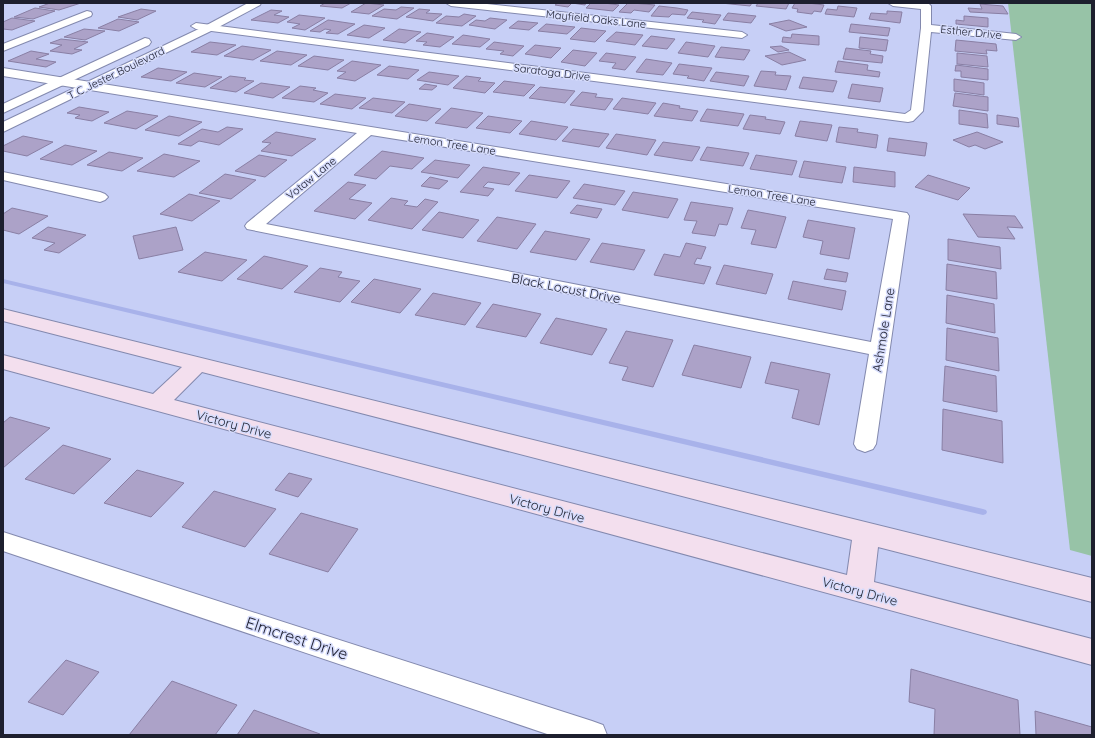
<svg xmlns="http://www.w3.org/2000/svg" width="1095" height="738" font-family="Quicksand,sans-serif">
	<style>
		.green { fill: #97c3a7 }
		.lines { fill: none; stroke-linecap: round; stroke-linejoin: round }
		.stream { fill: #a8b2ea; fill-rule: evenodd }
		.building { fill: #aca2c8; stroke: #897fa4 }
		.minor-casing { stroke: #8389ae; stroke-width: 2 }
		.tertiary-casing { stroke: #8389ae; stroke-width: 2 }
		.secondary-casing { stroke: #8389ae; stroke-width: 2 }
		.minor { fill: #fff; fill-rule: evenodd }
		.tertiary { fill: #fff; fill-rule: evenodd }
		.secondary { fill: #f3dfee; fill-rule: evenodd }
		.labels { text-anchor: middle; stroke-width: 3; stroke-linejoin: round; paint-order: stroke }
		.far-street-label { font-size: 11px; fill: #1d1f2e; stroke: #d6dcfc }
		.street-label { font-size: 13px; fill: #1d1f2e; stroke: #d6dcfc }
		.near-street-label { font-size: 16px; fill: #1d1f2e; stroke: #d6dcfc }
	</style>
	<rect width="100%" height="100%" fill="#c7cff6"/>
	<polygon class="green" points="1008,3 1092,3 1092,556 1070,550"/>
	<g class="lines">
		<polygon class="stream" points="3,279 983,509 986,510 987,512 986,514 983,515 3,283"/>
	</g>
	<g class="building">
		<polygon points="50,3 81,3 59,10 39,7"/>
		<polygon points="325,3 351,3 342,8 320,6"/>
		<polygon points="366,3 384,5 369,14 351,12"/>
		<polygon points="558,3 586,3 585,5 572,3 568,7 555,5"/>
		<polygon points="591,3 604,3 619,5 613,11 586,8"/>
		<polygon points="628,3 632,3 655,5 649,12 634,10 631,13 619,12"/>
		<polygon points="721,3 752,3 750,6"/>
		<polygon points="758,3 789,3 786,9 756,6"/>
		<polygon points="795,3 808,3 824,5 821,12 814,11 812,14 797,12 798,9 792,8"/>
		<polygon points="980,4 1003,6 1008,14 970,12 968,8 982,9"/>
		<polygon points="659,6 677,8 688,10 685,15 672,14 669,17 651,16"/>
		<polygon points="838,6 857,8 854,17 825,14 827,9 837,10"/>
		<polygon points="401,7 414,8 397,19 372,16 384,9 396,10"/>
		<polygon points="35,8 55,11 33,19 14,17"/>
		<polygon points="141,9 156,11 137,20 118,17"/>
		<polygon points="419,9 430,10 426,13 442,14 433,21 406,17"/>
		<polygon points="271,10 282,11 274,15 289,17 278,23 251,20"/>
		<polygon points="887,11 902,12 900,23 869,19 871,13 887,14"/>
		<polygon points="692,12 721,15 715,24 702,22 704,20 687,18"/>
		<polygon points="728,13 756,16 751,23 723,20"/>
		<polygon points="464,14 476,16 462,26 436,23 446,16 459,17"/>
		<polygon points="299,15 325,18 305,30 292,28 300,24 287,22"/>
		<polygon points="964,16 988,18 988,27 956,24 956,20 964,21"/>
		<polygon points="12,18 35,21 12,30 3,29 3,22"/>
		<polygon points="490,18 507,20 495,29 469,25 476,20 485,21"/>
		<polygon points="118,19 139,22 119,31 98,28"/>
		<polygon points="328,20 355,24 338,34 326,33 331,30 325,29 320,32 310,31"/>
		<polygon points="789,20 807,27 786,31 769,24"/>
		<polygon points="518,21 538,23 529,30 509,28"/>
		<polygon points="546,24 575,27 567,34 538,31"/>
		<polygon points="851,24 890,28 888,36 849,32"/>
		<polygon points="364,25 385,28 369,38 347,35"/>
		<polygon points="581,28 606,31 595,42 570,39"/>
		<polygon points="84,29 105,31 85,40 64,37"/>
		<polygon points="399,29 421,32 405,43 383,40"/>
		<polygon points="616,32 643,35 635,45 606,41"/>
		<polygon points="427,33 454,37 440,47 423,45 427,42 416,41"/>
		<polygon points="792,34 819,36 819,45 782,42 783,37 791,38"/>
		<polygon points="463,35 490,39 480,47 452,44"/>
		<polygon points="651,36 675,39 667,49 642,46"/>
		<polygon points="860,37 888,40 886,51 859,48"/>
		<polygon points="61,39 88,42 74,49 82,50 72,54 50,51 62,45 50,43"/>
		<polygon points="956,40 996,44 997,51 986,50 987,54 955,51"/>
		<polygon points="210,42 236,45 217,55 191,52"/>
		<polygon points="494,42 524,46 513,56 500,54 504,51 486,49"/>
		<polygon points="686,42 715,46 708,57 678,53"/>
		<polygon points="535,45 561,48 551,58 525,54"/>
		<polygon points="242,46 271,50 253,60 224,56"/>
		<polygon points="781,46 789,50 778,52 770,47"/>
		<polygon points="721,47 750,50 744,60 715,57"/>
		<polygon points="846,48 871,51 870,54 883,56 882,63 843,59"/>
		<polygon points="573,50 597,53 585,66 561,62"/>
		<polygon points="31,51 49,54 36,59 56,62 46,67 8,61"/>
		<polygon points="277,51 307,55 291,65 260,61"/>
		<polygon points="789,52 806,60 782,65 765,56"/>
		<polygon points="606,53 636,57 625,70 612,68 616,63 599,61"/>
		<polygon points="957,53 987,56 988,67 957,64"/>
		<polygon points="314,56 344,60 328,70 298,66"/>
		<polygon points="646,59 672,63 663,75 636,72"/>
		<polygon points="352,61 381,65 355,81 337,78 346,72 337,71"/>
		<polygon points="838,61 868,65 867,70 880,72 879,77 835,72"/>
		<polygon points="679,64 712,68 704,81 687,78 689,76 673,74"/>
		<polygon points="956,65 988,69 988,80 961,77 961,71 955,71"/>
		<polygon points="389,66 419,70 408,79 377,75"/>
		<polygon points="158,68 187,72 171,81 141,77"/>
		<polygon points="761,71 776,72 775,75 791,76 786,90 754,86"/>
		<polygon points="429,72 459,76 448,85 417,80"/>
		<polygon points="716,72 749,76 744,86 710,81"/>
		<polygon points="194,73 222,77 205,87 176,83"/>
		<polygon points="230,76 246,78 244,80 254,81 236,92 210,88"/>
		<polygon points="466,76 481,78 478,81 495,83 485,93 453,88"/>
		<polygon points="803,77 837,81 833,92 799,88"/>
		<polygon points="954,79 984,83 984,95 954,91"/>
		<polygon points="504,81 535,85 524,96 493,92"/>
		<polygon points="261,83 290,87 273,98 244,93"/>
		<polygon points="425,84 437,86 432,90 419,89"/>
		<polygon points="852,84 883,88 880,102 848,98"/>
		<polygon points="300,86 316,88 313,90 328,93 314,102 282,98"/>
		<polygon points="540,87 575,91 565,103 529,98"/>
		<polygon points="582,92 597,94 595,97 613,99 605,110 570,105"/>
		<polygon points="955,93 988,97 988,111 953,106"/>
		<polygon points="335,94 366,98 352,109 320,104"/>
		<polygon points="373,98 405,102 392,113 359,108"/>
		<polygon points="622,98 656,103 648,114 613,109"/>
		<polygon points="663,103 680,106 679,108 698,111 692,121 654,116"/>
		<polygon points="409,104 441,109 427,121 395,116"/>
		<polygon points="79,107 109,112 92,121 75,118 80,115 67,113"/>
		<polygon points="451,108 483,113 467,128 435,123"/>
		<polygon points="707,109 744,114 738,126 700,121"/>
		<polygon points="959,110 987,114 988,128 959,124"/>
		<polygon points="127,111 158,116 136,129 104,123"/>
		<polygon points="750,115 766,117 765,119 785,122 780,134 743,129"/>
		<polygon points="997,115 1018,118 1019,127 997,124"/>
		<polygon points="169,116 202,122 179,136 145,130"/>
		<polygon points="488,116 522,121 510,133 476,128"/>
		<polygon points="531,121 568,127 556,140 519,134"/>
		<polygon points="800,121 832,125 827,141 795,136"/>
		<polygon points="227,127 243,129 219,145 199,141 191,146 178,144 202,129 218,132"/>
		<polygon points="839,127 858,129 857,132 878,135 876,148 836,142"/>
		<polygon points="573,129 609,134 599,147 562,141"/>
		<polygon points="276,132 316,139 292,156 261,151 271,143 262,142"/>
		<polygon points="977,132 1003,142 985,149 975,145 969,147 953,140"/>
		<polygon points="616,134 656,140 647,155 606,148"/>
		<polygon points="23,136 53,142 27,156 3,151 3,146"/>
		<polygon points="889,138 927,143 925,156 887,151"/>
		<polygon points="663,142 700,147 692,161 654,155"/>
		<polygon points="65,145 97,151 72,165 40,159"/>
		<polygon points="707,147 749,153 743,166 700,160"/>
		<polygon points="382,151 424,158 412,169 390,166 376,179 354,175"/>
		<polygon points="109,152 143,158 122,171 87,165"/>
		<polygon points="164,154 200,161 174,177 137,171"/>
		<polygon points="259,155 287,160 265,177 235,171"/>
		<polygon points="756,155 797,161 792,175 750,169"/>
		<polygon points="435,160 470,165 458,178 421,172"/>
		<polygon points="804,161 846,167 842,183 799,177"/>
		<polygon points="483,167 520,173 509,185 488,182 483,187 494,189 488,196 460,192"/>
		<polygon points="854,167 895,172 895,187 853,182"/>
		<polygon points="225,174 256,180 231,199 199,193"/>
		<polygon points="529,175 570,181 557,198 515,191"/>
		<polygon points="928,175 970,188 958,200 915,187"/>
		<polygon points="430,177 448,181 439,189 421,186"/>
		<polygon points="348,182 366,185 349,199 372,203 355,219 314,211"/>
		<polygon points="584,184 625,191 615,205 573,198"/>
		<polygon points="633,192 678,199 668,218 622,210"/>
		<polygon points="189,194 220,201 192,221 160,214"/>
		<polygon points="391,198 408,201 404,205 417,207 425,199 438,202 412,229 368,220"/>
		<polygon points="691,202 733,208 727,225 719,224 715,236 692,233 697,221 684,220"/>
		<polygon points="577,205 602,209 597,218 570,213"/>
		<polygon points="12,208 48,216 19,234 3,230 3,214"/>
		<polygon points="748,210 786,217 776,248 751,244 756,230 741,228"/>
		<polygon points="439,212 479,220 463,238 422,230"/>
		<polygon points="963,214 1015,216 1023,228 1007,227 1015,239 978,237"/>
		<polygon points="497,217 536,224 517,249 477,241"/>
		<polygon points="808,220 855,228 849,259 820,254 823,241 803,237"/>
		<polygon points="48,227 86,235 59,253 44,250 55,243 32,238"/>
		<polygon points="176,227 183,250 139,259 133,236"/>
		<polygon points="545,231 590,239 576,260 530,252"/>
		<polygon points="948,239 1000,247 1001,269 948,260"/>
		<polygon points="602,243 645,250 634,270 590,262"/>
		<polygon points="686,243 706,247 701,259 697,258 694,264 711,267 704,284 654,275 664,254 680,257"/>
		<polygon points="205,252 247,260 222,281 178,272"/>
		<polygon points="264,256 308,266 282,289 237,279"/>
		<polygon points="947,264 996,272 997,299 946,290"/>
		<polygon points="724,265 773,274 766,294 716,284"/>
		<polygon points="320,268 342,272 338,277 360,281 340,302 294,292"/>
		<polygon points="827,269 848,273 846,282 824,279"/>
		<polygon points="374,279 421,289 400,313 351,302"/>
		<polygon points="793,281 846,291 842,310 788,299"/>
		<polygon points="433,293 481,303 465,325 415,315"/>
		<polygon points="947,295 994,304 995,333 946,323"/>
		<polygon points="493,304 541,314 526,337 476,327"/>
		<polygon points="556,318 607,329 592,355 540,343"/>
		<polygon points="947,328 998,338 999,371 946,360"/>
		<polygon points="626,331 673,340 653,387 622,380 628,367 609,363"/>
		<polygon points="694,345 751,357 741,388 682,375"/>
		<polygon points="771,362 830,374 819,425 792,418 799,390 765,383"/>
		<polygon points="945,366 996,376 997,412 943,401"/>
		<polygon points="943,409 1002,421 1003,463 942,450"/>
		<polygon points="10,417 50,428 3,468 3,423"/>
		<polygon points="63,445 111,459 74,494 25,479"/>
		<polygon points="137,470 184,483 151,517 104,503"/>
		<polygon points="289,473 312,479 298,497 275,490"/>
		<polygon points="214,491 276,509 245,547 182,527"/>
		<polygon points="301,513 358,529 328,572 269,554"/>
		<polygon points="66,660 99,672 63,715 28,702"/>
		<polygon points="911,669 1018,700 1020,735 934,735 935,709 909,702"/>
		<polygon points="172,681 237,705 215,735 129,735"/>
		<polygon points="254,710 320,734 319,735 237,735"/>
		<polygon points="1035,711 1092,727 1092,735 1036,735"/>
	</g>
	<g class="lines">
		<g class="minor-casing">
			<g id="minor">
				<polygon points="446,3 478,3 742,32 747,35 742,38 451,6"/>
				<polygon points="888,3 929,4 931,6 931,25 1016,34 1021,37 1016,40 931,32 923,111 913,121 908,122 196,29 191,26 196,23 905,114 911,110 921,28 921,9 893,6"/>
				<polygon points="87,11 91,12 92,14 91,16 3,51 3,44"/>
				<path d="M3 68 907 213 909 216 876 444 873 449 865 452 857 449 854 444 869 354 247 229 245 226 247 223 357 133 3 76ZM371 135 893 219 871 342 266 224Z"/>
				<polygon points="3,172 100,192 105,194 108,197 105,200 100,202 3,180"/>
				<polygon points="3,532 592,721 603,725 607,735 550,735 3,551"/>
			</g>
		</g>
		<g class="tertiary-casing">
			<g id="tertiary">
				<polygon points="248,3 261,3 260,5 213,30 3,132 3,122 205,26"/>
				<polygon points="145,38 149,39 151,42 149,45 3,113 3,104"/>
			</g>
		</g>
		<g class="secondary-casing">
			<path id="secondary" d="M3 309 1092 578V602L878 547 874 582 1092 639V665L3 369V355L153 394 182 367 3 321ZM202 372 852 540 847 575 174 400Z"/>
		</g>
		<use href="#minor" class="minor"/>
		<use href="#tertiary" class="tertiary"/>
		<use href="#secondary" class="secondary"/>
	</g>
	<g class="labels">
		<g class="far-street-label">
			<text transform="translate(596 19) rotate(6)" y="4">Mayfield Oaks Lane</text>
			<text transform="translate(971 32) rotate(6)" y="4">Esther Drive</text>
			<text transform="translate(552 72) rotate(7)" y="4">Saratoga Drive</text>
			<text transform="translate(116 73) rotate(-26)" y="4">T C Jester Boulevard</text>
			<text transform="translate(452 144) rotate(9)" y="4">Lemon Tree Lane</text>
			<text transform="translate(311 178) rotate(-39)" y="4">Votaw Lane</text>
			<text transform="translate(772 195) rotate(9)" y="4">Lemon Tree Lane</text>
		</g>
		<g class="street-label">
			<text transform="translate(566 288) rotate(11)" y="5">Black Locust Drive</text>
			<text transform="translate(883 330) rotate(-81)" y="5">Ashmole Lane</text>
			<text transform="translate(234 424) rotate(15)" y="5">Victory Drive</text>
			<text transform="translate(547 508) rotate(15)" y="5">Victory Drive</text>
			<text transform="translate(860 591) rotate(15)" y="5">Victory Drive</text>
		</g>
		<g class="near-street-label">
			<text transform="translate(297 638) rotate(18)" y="6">Elmcrest Drive</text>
		</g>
	</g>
	<rect width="1095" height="738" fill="none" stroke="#1d1f2e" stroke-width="8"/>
</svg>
